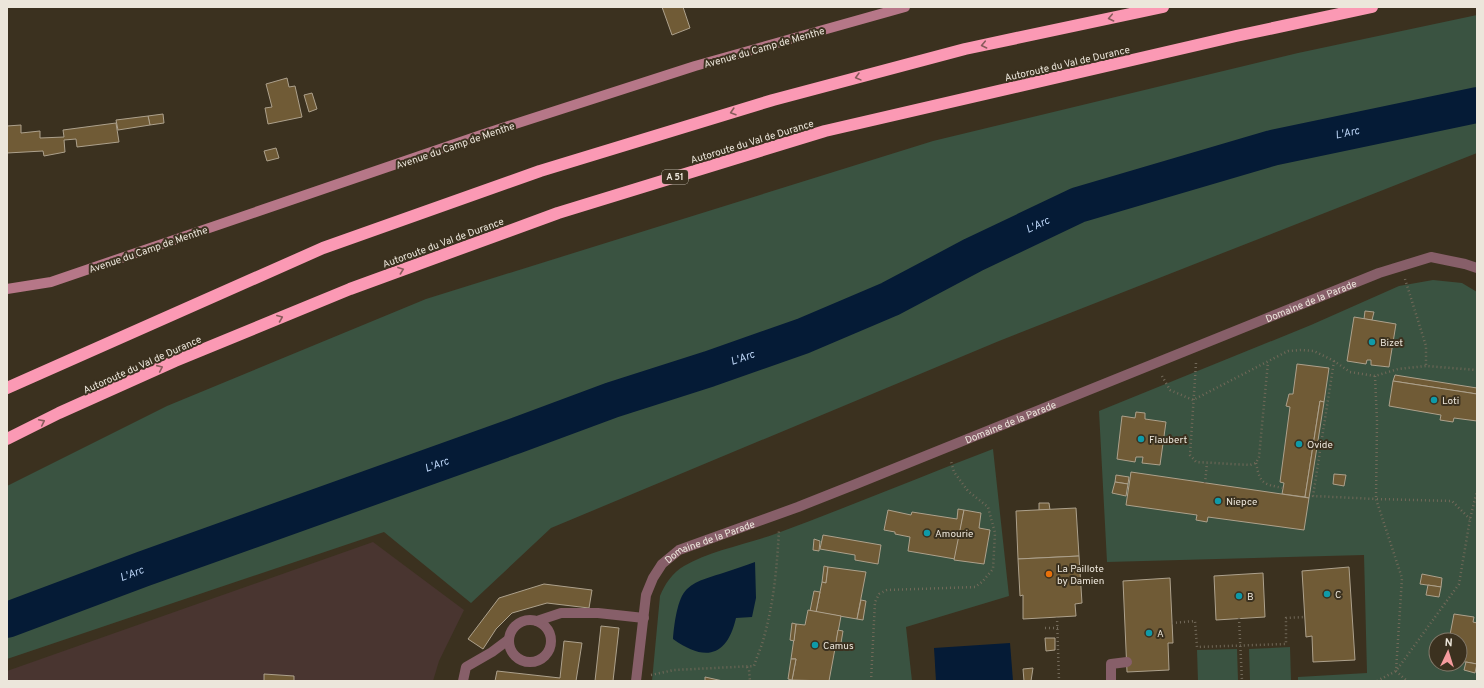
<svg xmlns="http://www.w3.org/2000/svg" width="1484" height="688" font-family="Overpass,sans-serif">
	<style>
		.industrial { fill: #493530 }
		.green { fill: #3a5341; fill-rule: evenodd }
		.water { fill: #051b36 }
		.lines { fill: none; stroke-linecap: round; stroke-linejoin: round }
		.river { stroke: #051b36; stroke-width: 36 }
		.building { fill: #705b36; stroke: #ada18c }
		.path { stroke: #726959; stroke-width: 2.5; stroke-dasharray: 1 3; stroke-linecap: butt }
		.service { stroke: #875f69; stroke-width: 10 }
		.minor { stroke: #875f69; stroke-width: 10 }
		.secondary { stroke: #b67788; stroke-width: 10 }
		.motorway { stroke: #fb99b4; stroke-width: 12 }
		.oneway { stroke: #885b5b }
		.culture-dot { fill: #0f9aa8; stroke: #3b311f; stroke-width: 1.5 }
		.food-dot { fill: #e8710a; stroke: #3b311f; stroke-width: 1.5 }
		.labels { text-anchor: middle; stroke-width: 4; stroke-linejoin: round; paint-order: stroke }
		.shield { fill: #3b311f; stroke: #b7b0a3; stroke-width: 1 }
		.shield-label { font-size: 9px; font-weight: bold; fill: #ece6db }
		.street-label { font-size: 10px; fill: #ece6db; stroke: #3b311f }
		.poi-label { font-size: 10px; fill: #ece6db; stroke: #3b311f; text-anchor: start }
		.water-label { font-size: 11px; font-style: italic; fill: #bcd5f7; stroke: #3b311f }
	</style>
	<rect width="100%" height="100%" fill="#3b311f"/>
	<polygon class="industrial" points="373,542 464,610 439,661 433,681 7,681 7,671"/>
	<g class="green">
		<polygon points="1477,15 1477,153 999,341 551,528 471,603 384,532 7,659 7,486 167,406 426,299 933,141 1298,53"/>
		<path d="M1433 280 1462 283 1477 292V681H1298V677L1367 673 1364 555 1107 562 1099 411 1311 325 1399 286ZM1436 640H1460V664H1436Z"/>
		<path d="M993 449 1009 596 906 627 912 681H652L660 596C665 584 672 573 684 566 709 551 747 544 775 534 848 507 920 477 993 449Z"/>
		<polygon points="1290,647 1291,681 1250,681 1249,649"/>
		<polygon points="1237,649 1238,681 1198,681 1197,650"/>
	</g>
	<g class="water">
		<path d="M755 562 756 598 752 617 736 618C727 657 705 662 673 639 674 626 677 598 687 589 698 579 712 577 726 572 736 569 746 565 755 562Z"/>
		<polygon points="1010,643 1013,681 936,681 934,648"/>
	</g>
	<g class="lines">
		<path class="river" id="s1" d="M7 620 143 569 515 436 612 400 709 369 803 336 890 299 973 255 1078 205 1272 148 1477 105"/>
	</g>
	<g class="building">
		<polygon points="662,7 683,7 690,28 672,35"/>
		<polygon points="287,78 289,87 295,86 302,117 268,124 265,108 272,107 266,84"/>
		<polygon points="312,93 317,109 309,112 304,95"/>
		<polygon points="163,114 164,123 150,125 148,116"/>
		<polygon points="148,116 150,125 118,130 116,120"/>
		<polygon points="116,123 119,142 77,147 76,139 64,140 65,152 44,156 43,151 7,153 7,126 21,125 21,133 40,131 40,138 64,137 63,130"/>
		<polygon points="276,148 279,158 267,161 264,151"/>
		<polygon points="1365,311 1374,312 1372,320 1364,319"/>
		<polygon points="1354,317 1396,324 1389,367 1371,365 1371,360 1367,360 1366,364 1347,361"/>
		<polygon points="1297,364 1329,368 1324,402 1320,401 1305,497 1282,494 1284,483 1280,482 1290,407 1286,406 1289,394 1293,394"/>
		<polygon points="1395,375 1477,388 1477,394 1393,381"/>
		<polygon points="1393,381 1477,394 1477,421 1454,418 1453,422 1440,420 1441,415 1389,406"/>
		<polygon points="1320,401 1324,402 1309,498 1305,497"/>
		<polygon points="1136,412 1145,413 1145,419 1166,422 1160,465 1142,463 1143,457 1136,457 1135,462 1117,459 1122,416 1135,418"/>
		<polygon points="1131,472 1309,498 1304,530 1208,517 1207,522 1196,520 1197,515 1126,505"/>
		<polygon points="1334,474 1346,475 1344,486 1333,484"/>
		<polygon points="1116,475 1129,477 1128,484 1115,482"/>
		<polygon points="1115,482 1128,484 1126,496 1112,493"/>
		<polygon points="1039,503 1049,503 1050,510 1039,510"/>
		<polygon points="1076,508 1079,556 1018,559 1016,511"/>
		<polygon points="958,509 964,510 955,559 908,551 910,537 895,534 895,532 884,530 888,510 911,515 912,512 957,519"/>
		<polygon points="964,510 981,513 979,528 990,530 984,564 954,560"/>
		<polygon points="823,535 881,545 878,564 855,560 855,555 820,549"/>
		<polygon points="814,539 820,541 819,551 813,550"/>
		<polygon points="1079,556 1082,603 1075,604 1076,616 1023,619 1023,595 1020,596 1018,559"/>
		<polygon points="824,566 828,567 826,583 822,582"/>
		<polygon points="828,567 866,572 857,619 816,612 822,582 826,583"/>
		<polygon points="1349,567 1355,660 1313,662 1312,636 1306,637 1302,571"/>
		<polygon points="1263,573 1265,617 1216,620 1214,576"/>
		<polygon points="1422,574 1442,578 1441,587 1420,584"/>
		<polygon points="1170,578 1173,643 1168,643 1169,670 1127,672 1123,581"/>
		<polygon points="544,584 592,590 589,608 547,603 512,613 496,629 483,649 468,639 499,598"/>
		<polygon points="1428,585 1441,587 1439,597 1426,595"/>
		<polygon points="814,591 820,592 816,612 810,611"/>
		<polygon points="861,600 866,601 863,620 857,619"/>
		<polygon points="808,610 841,616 829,681 792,680 796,659 791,659 796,624 805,625"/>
		<polygon points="1454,614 1474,617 1473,622 1477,623 1477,664 1460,661 1460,640 1449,640"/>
		<polygon points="792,623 796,624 794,641 790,640"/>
		<polygon points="601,626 619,628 613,681 595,681"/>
		<polygon points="838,630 843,631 840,649 835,648"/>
		<polygon points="1045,638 1055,638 1055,650 1046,651"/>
		<polygon points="564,641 582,643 576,681 495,681 497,671 560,678"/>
		<polygon points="791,659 796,659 792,680 788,679"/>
		<polygon points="1466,662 1477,664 1475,673 1464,670"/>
		<polygon points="1033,668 1031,681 1024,681 1023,669"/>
		<polygon points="264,674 294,676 294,681 264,681"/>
		<polygon points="705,677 723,681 705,681"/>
	</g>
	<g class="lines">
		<g class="path">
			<polyline points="1405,279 1426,346 1426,366"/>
			<polyline points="1334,361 1313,496 1376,499 1402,578 1396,671 1407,681"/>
			<polyline points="1196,363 1190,455 1196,462 1250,465 1256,463 1259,457 1268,362"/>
			<polyline points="1162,376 1170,390 1193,400 1288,351 1301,350 1314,351 1334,361 1350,372 1375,376 1398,369 1426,366 1477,370"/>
			<polyline points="1375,376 1377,421 1376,499 1452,501 1470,519"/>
			<path d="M1256 463C1260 484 1263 484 1283 488"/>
			<polyline points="1205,483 1207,463"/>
			<polyline points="1057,617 1059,681"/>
			<polyline points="1239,618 1242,681"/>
			<polyline points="1172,623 1195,621 1197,647 1286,644 1286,618 1305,617"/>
			<polyline points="1045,628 1058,628"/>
			<polyline points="747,667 749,670 750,681"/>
			<path d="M651 675 674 670 754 666C757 656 762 646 764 637 774 602 777 566 779 530"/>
			<polyline points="871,681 875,602 879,594 887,590 975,587 982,582 993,569 995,533 988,507 968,491 954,472 951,461"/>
			<polyline points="1377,681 1396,671 1459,584 1470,519 1477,491"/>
		</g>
		<g class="service">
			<circle cx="530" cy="641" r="21"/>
			<polyline points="537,621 561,613 598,613 644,618"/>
			<polyline points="463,681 466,667 492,652 508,640"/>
			<polyline points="1111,681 1111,664 1127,662"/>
		</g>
		<path class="minor" id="s2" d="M636 681 646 595 653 578 662 564 679 550 798 507 856 484 1379 273 1431 257 1465 264 1477 268"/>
		<polyline class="secondary" points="7,289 51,282 484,134 695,66 905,7"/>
		<g class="motorway">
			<polyline points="7,388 323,248 540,171 773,100 965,49 1163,7"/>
			<polyline points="7,439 59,413 175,361 350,289 558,213 825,131 1236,36 1372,7"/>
		</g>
	</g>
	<defs><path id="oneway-chevron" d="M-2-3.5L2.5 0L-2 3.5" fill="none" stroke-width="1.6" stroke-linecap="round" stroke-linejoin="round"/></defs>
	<g class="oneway">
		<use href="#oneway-chevron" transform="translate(1111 18) rotate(168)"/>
		<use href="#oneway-chevron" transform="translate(984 45) rotate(168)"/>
		<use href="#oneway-chevron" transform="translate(858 77) rotate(165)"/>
		<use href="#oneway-chevron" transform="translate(733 112) rotate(163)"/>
		<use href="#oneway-chevron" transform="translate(401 270) rotate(-20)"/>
		<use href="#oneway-chevron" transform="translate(280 318) rotate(-22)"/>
		<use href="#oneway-chevron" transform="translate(160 368) rotate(-24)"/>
		<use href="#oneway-chevron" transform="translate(42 422) rotate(-26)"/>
	</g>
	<g class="culture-dot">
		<circle cx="1372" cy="342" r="4"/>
		<circle cx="1434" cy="400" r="4"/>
		<circle cx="1141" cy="439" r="4"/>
		<circle cx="1299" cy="444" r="4"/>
		<circle cx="1218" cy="501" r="4"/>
		<circle cx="927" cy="533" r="4"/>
		<circle cx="1327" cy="594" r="4"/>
		<circle cx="1239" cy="596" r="4"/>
		<circle cx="1149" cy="633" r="4"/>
		<circle cx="815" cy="645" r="4"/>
	</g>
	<circle class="food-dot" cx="1049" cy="574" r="4"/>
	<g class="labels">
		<rect class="shield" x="662" y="170" width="26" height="14" rx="3"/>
		<g class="shield-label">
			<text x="675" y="180">A 51</text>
		</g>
		<g class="street-label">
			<text transform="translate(764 47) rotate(-16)" y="4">Avenue du Camp de Menthe</text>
			<text transform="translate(1067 63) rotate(-13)" y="4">Autoroute du Val de Durance</text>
			<text transform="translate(752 141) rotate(-17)" y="4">Autoroute du Val de Durance</text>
			<text transform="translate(455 145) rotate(-19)" y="4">Avenue du Camp de Menthe</text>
			<text transform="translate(443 242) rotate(-20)" y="4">Autoroute du Val de Durance</text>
			<text transform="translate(148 249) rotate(-19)" y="4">Avenue du Camp de Menthe</text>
			<text dy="4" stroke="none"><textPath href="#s2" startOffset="823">Domaine de la Parade</textPath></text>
			<text transform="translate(142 364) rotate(-24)" y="4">Autoroute du Val de Durance</text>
			<text dy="4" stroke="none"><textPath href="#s2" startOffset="499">Domaine de la Parade</textPath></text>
			<text dy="4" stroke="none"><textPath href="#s2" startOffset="175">Domaine de la Parade</textPath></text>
		</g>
		<g class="poi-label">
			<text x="1380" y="346">Bizet</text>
			<text x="1442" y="404">Loti</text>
			<text x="1149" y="443">Flaubert</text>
			<text x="1307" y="448">Ovide</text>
			<text x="1226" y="505">Niepce</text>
			<text x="935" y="537">Amourie</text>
			<text x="1057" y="572">La Paillote<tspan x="1057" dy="12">by Damien</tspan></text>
			<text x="1335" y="598">C</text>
			<text x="1247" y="600">B</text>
			<text x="1157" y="637">A</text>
			<text x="823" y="649">Camus</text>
		</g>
		<g class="water-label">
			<text dy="4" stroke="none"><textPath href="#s1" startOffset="1429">L'Arc</textPath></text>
			<text dy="4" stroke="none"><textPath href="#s1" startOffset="1105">L'Arc</textPath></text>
			<text dy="4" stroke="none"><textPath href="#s1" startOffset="781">L'Arc</textPath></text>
			<text dy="4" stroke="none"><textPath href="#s1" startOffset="457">L'Arc</textPath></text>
			<text dy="4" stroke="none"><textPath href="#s1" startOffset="133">L'Arc</textPath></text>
		</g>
	</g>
	<rect width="1484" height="688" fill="none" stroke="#ece6db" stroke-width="16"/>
	<g transform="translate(1448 652) rotate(4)"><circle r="19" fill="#3b311f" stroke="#82796a"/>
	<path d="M0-3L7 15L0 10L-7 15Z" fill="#f59b9d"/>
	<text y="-6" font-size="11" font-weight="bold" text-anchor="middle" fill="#ece6db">N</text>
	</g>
</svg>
